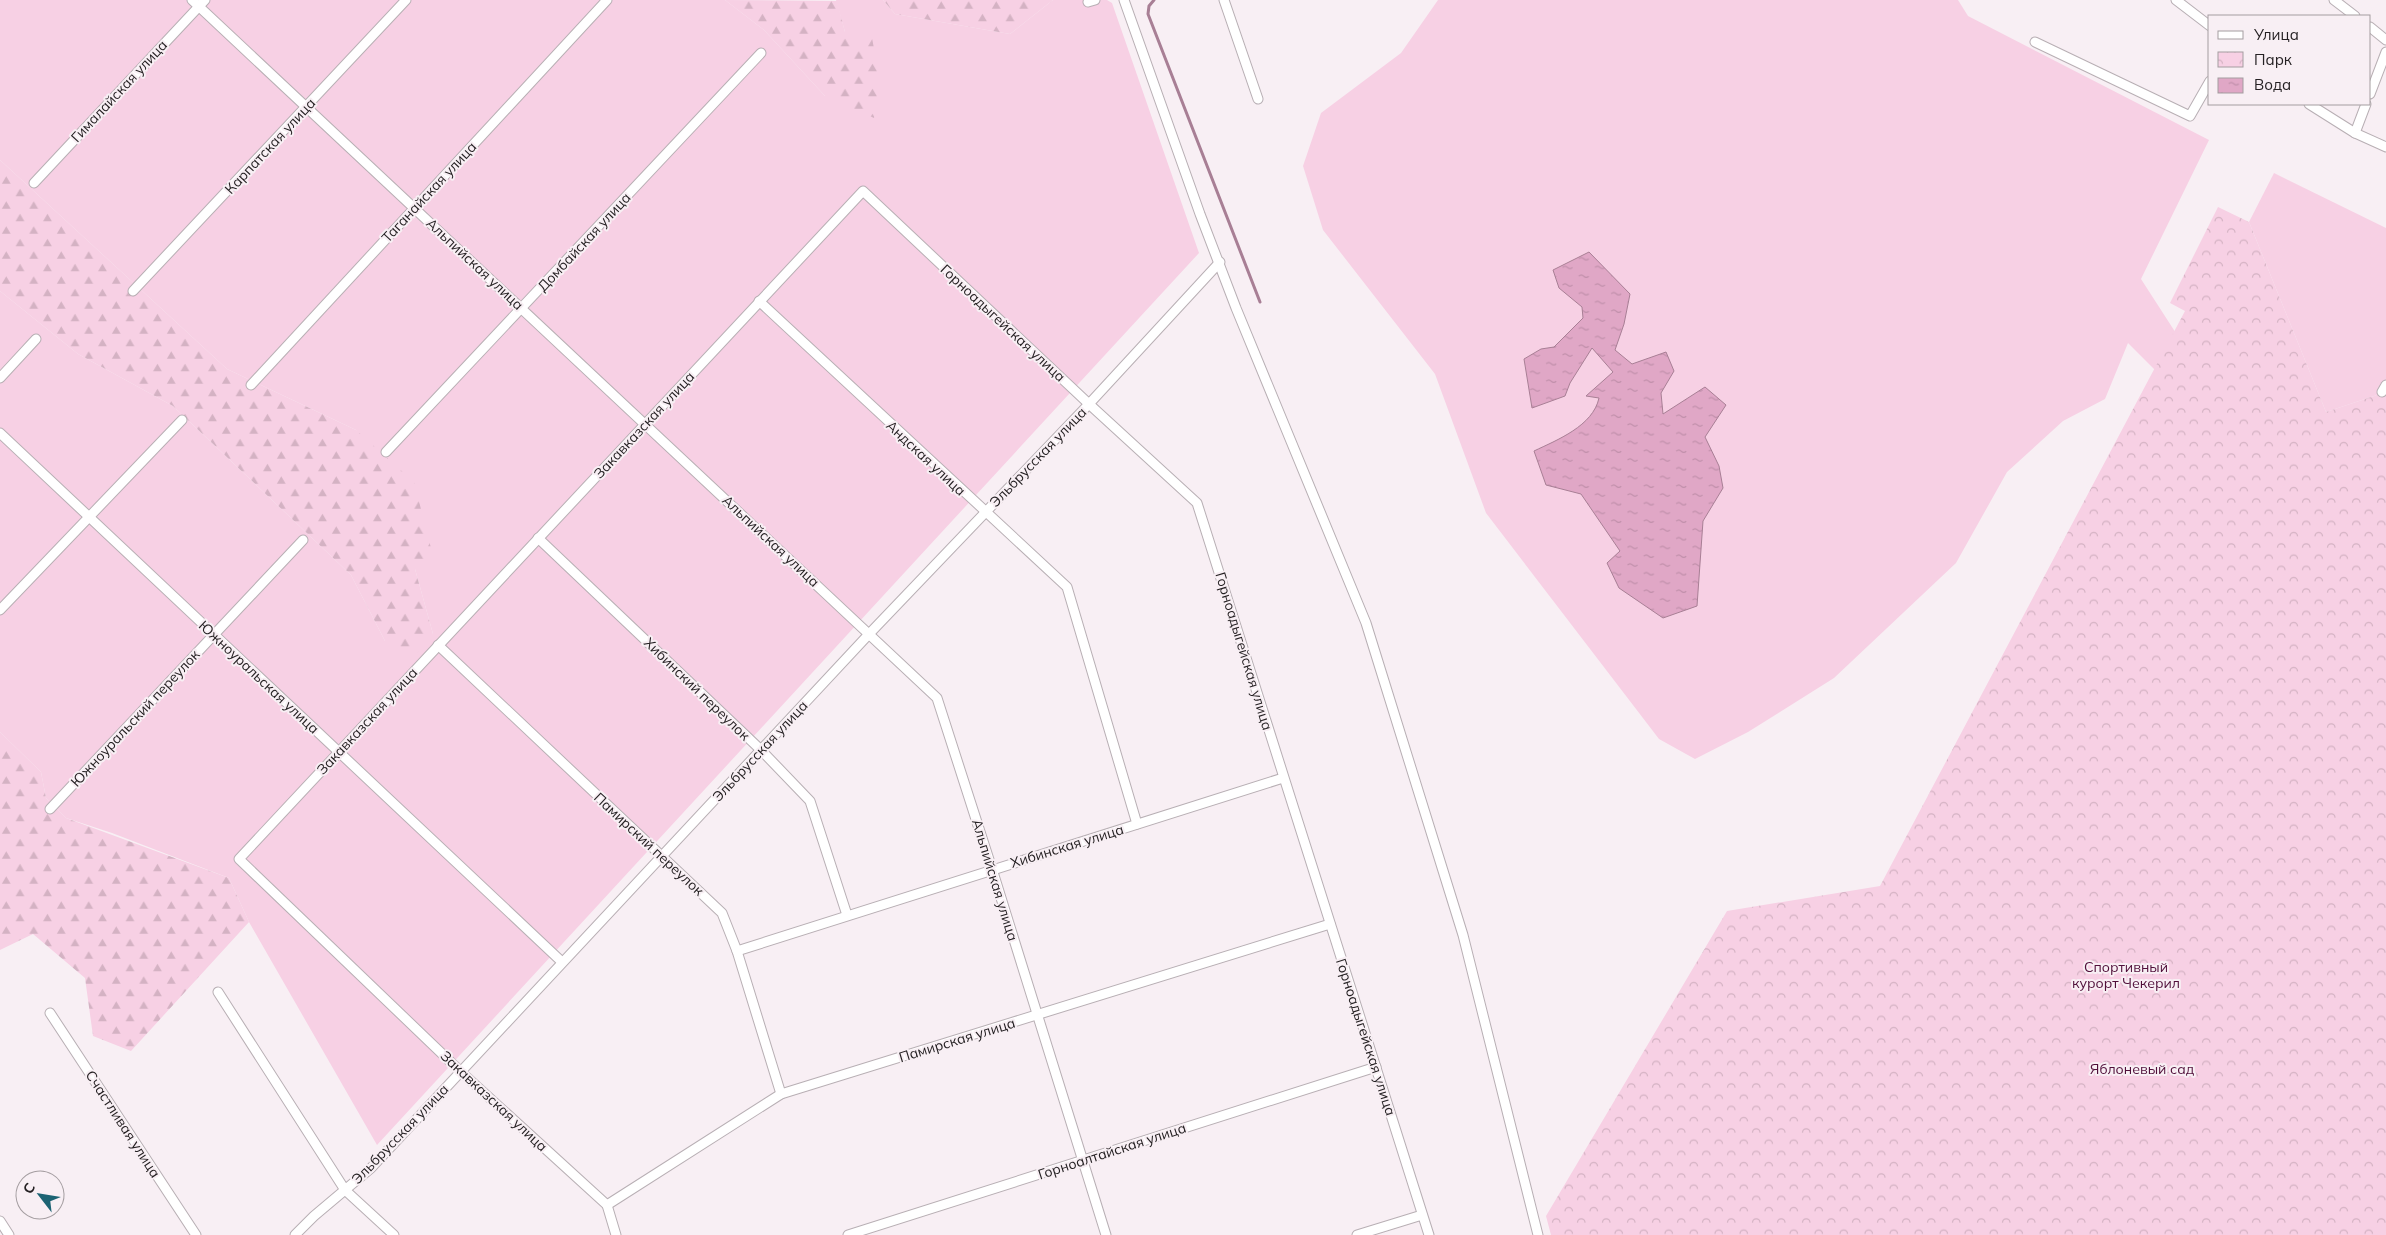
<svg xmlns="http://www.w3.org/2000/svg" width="2386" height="1235" font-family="Mulish,sans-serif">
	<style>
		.grass { fill: #f7d0e4 }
		.forest { fill: url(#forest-firs) }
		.park { fill: url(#park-crowns) }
		.water { fill: url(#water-ripples); stroke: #a87f95 }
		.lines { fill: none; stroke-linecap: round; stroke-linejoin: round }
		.stream { stroke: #a87f95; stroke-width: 3 }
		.street-casing { stroke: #b8afb4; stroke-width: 11 }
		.street { stroke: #fff; stroke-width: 9 }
		.labels { text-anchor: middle; stroke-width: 4; stroke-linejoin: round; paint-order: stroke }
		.street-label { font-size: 14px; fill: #252123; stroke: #f8eff4 }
		.park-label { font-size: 14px; fill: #500f3a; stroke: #f8eff4 }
	</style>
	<defs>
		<pattern id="forest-firs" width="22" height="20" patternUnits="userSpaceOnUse" patternTransform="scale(1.25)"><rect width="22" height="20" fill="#f7d0e4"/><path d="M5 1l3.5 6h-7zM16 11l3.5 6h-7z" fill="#d4b2c3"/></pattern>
		<pattern id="park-crowns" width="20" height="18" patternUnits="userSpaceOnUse" patternTransform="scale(1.25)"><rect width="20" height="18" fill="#f7d0e4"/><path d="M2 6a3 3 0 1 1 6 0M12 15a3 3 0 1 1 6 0" fill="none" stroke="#d4b2c3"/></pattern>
		<pattern id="water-ripples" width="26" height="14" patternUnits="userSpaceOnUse" patternTransform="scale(1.25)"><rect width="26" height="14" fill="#e0a7c6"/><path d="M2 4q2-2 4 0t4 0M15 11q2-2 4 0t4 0" fill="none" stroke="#c08faa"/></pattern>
	</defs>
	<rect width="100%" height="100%" fill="#f8eff4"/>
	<g class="grass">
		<polygon points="0,0 725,0 764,30 825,96 845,32 836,0 883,0 895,14 1010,34 1053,0 1107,0 1112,3 1199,253 377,1145 249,922 229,878 112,833 66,818 46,798 41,772 0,732 0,291 78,354 173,406 351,575 385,641 433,634 415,569 356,430 227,369 0,160"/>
		<polygon points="1438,0 1958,0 1968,16 2209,140 2141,279 2212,389 2195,410 2128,343 2105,399 2063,421 2007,472 1956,563 1834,678 1748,732 1695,759 1659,739 1486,513 1435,374 1323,230 1303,166 1321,113 1401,53"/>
		<polygon points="2274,173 2386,228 2386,392 2326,412 2249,222"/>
	</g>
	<g class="forest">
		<polygon points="725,0 837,1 845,32 872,38 880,80 874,118 825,96 764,30"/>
		<polygon points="883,0 1053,0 1010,34 895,14"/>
		<polygon points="0,160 227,369 356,430 414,482 432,552 415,569 433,634 409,662 385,641 351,575 173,406 78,354 0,291"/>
		<polygon points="0,732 41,772 46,798 66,818 229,878 249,922 131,1051 93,1036 85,978 33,934 0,950"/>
	</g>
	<polygon class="park" points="2218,207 2249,222 2326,412 2386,392 2386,1235 1551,1235 1546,1216 1727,911 1880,886 2185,311 2170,303"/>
	<path class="water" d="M1589 252 1630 294 1624 324 1615 350 1632 364 1666 352 1674 371 1661 393 1663 414 1705 387 1726 405 1705 437 1719 466 1723 488 1703 521 1697 606 1663 618 1619 588 1607 563 1620 551 1581 494 1546 485 1534 451C1557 440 1593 426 1599 398L1586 396 1613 372 1592 348 1570 383 1565 396 1532 408 1524 359 1541 349 1554 347 1583 318 1582 307 1559 288 1553 270Z"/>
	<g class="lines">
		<polyline class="stream" points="1154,0 1149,6 1148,14 1260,302"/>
		<g class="street-casing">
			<g id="street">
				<polyline points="192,0 937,698 992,869 1106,1235"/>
				<polyline points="1124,0 1200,214 1236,308 1366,623 1463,935 1538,1235"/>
				<polyline points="1224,0 1258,99"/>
				<polyline points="2176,0 2210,26"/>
				<polyline points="2334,0 2355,16"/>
				<polyline points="1088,2 1095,0"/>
				<polyline points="2370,27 2386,40"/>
				<polyline points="2035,42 2190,116 2210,81"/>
				<polyline points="2370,94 2386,52"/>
				<polyline points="2309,104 2355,133 2386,147"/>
				<polyline points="2355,133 2366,104"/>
				<polyline points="34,183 205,0"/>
				<polyline points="133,291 406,0"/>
				<polyline points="759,301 1067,587 1137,824"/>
				<polyline points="0,378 36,339"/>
				<polyline points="251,385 607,0"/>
				<polyline points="2382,392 2386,385"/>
				<polyline points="0,433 562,962"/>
				<polyline points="386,452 761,53"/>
				<polyline points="538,538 761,750 810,801 847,915"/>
				<polyline points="0,610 182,420"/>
				<polyline points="438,645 722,913 737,951 781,1094"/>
				<polyline points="50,809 303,540"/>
				<polyline points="737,951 1283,778"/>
				<polyline points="218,992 345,1190 394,1235"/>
				<polyline points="50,1013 196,1235"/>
				<polyline points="607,1205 781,1094 1330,924"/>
				<polyline points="0,1221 9,1235"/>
				<polyline points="295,1235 314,1216 371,1168 870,633 1089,404 1220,262"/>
				<polyline points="616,1235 607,1205 460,1071 239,859 863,191 1089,404 1197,503 1429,1235"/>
				<polyline points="848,1235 1376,1067"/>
				<polyline points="1357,1235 1422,1215"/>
			</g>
		</g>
		<use href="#street" class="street"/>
	</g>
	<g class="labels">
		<g class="street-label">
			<text transform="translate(119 91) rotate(-47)" y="5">Гималайская улица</text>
			<text transform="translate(270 146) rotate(-47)" y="5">Карпатская улица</text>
			<text transform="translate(429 192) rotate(-47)" y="5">Таганайская улица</text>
			<text transform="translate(584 242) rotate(-47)" y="5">Домбайская улица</text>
			<text transform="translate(475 264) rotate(43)" y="5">Альпийская улица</text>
			<text transform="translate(1003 323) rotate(43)" y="5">Горноадыгейская улица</text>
			<text transform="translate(644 425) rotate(-47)" y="5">Закавказская улица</text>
			<text transform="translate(1038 457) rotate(-46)" y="5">Эльбрусская улица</text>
			<text transform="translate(926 458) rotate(43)" y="5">Андская улица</text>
			<text transform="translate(771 541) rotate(43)" y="5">Альпийская улица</text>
			<text transform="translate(1244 651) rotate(73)" y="5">Горноадыгейская улица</text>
			<text transform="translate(259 677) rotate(43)" y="5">Южноуральская улица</text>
			<text transform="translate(697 689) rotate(44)" y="5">Хибинский переулок</text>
			<text transform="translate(135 718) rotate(-47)" y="5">Южноуральский переулок</text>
			<text transform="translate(367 721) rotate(-47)" y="5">Закавказская улица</text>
			<text transform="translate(760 751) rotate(-47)" y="5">Эльбрусская улица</text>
			<text transform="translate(649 844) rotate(43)" y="5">Памирский переулок</text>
			<text transform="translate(1067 846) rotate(-17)" y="5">Хибинская улица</text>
			<text transform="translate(995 880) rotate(73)" y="5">Альпийская улица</text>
			<text transform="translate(1366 1037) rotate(72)" y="5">Горноадыгейская улица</text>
			<text transform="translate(957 1040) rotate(-17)" y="5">Памирская улица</text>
			<text transform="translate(494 1101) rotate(43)" y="5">Закавказская улица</text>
			<text transform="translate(123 1124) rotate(57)" y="5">Счастливая улица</text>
			<text transform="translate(400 1134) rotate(-46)" y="5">Эльбрусская улица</text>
			<text transform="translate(1112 1151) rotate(-18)" y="5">Горноалтайская улица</text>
		</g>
		<g class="park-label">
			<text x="2126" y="972">Спортивный<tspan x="2126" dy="16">курорт Чекерил</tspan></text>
			<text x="2142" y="1074">Яблоневый сад</text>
		</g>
	</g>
	<rect x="2208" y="15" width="162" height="90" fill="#f8eff4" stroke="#a49da0"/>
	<rect x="2218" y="31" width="25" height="8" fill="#ffffff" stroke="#a49da0"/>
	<text x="2254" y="40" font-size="15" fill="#252123">Улица</text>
	<rect x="2218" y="52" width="25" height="15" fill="url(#park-crowns)" stroke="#a49da0"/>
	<text x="2254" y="65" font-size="15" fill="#252123">Парк</text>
	<rect x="2218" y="78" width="25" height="15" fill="url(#water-ripples)" stroke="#a49da0"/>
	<text x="2254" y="90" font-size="15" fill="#252123">Вода</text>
	<g transform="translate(40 1195) rotate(301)"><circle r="24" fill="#f8eff4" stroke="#a49da0"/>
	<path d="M0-4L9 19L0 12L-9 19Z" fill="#1c6373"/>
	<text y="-8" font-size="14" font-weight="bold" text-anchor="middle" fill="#252123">С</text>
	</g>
</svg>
